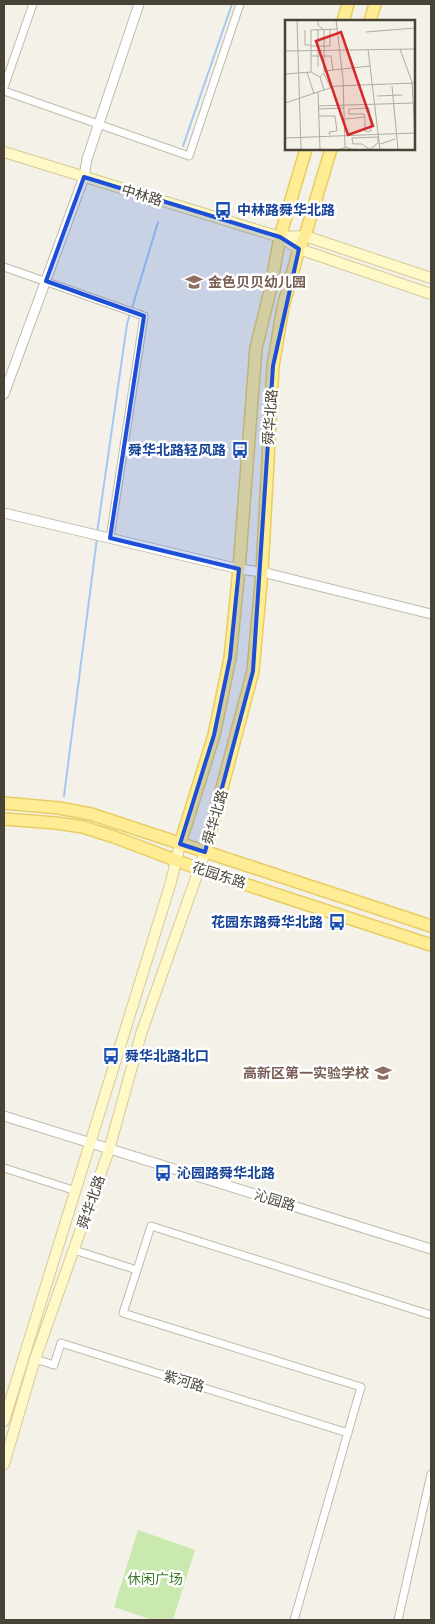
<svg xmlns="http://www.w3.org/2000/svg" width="435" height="1624" font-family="'IBM Plex Sans','Noto Sans SC',sans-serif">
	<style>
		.green { fill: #c9e9af }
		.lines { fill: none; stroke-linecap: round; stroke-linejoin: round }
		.stream { stroke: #a3c9f2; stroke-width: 2 }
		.minor-casing { stroke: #c0bbaa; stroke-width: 9 }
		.tertiary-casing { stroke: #c0bbaa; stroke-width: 11 }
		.secondary-casing { stroke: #d5cb96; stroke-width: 12 }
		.primary-casing { stroke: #e7cd63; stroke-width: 14 }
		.minor { stroke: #fff; stroke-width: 7 }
		.tertiary { stroke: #fff; stroke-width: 9 }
		.secondary { stroke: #fff8c7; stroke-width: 10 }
		.primary { stroke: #ffed96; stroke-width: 11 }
		.marked { fill: #1d4ed8; fill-opacity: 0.2; stroke: #1d4ed8; stroke-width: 4; stroke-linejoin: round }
		.labels { text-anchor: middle; stroke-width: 5; stroke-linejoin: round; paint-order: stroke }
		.street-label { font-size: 14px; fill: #484336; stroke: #fff }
		.transit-label { font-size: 14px; font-weight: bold; fill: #164399; stroke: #fff; text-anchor: start }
		.education-label { font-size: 14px; font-weight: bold; fill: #785e54; stroke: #fff; text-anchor: start }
		.park-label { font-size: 14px; fill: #3e7b27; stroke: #fff }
		.inset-road { fill: none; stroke: #afaca1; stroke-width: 1 }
		.view { fill: #d62828; fill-opacity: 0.15; stroke: #d62828; stroke-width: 2.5 }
		.inset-edge { fill: none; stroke: #484336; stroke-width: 2.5 }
	</style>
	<rect width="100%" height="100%" fill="#f4f2e8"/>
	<polygon class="green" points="138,1530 195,1550 173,1620 153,1620 114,1607"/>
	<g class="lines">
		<g class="stream">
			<polyline points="183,146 232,4"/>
			<polyline points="132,308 158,222"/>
			<polyline points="97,533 127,324 130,313"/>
			<polyline points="64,796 97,538"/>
		</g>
		<g class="minor-casing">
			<g id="minor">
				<polyline points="4,87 33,4"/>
				<polyline points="4,91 189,156 240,4"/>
				<polyline points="4,267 144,316 110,538"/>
				<polyline points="4,1168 76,1191"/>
				<polyline points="74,1250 137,1270 123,1313 361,1387 294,1620"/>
				<polyline points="137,1270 151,1226 431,1315"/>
				<polyline points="35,1359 54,1365 61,1343 348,1433"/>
				<polyline points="398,1620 431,1474"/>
			</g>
		</g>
		<g class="tertiary-casing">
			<g id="tertiary">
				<polyline points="4,394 84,177 87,159 139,4"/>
				<polyline points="4,513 239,569 262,572 431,614"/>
				<polyline points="4,1116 431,1249"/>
			</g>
		</g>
		<g class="secondary-casing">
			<g id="secondary">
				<polyline points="4,152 280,237 299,249 431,294"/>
				<polyline points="280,237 305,236 431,278"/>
				<polyline points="4,1421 171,882 180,844"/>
				<polyline points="4,1464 35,1359 109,1150 141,1034 205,852"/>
			</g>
		</g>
		<g class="primary-casing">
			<g id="primary">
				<polyline points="343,21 348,4"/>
				<polyline points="370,21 375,4"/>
				<polyline points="4,803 59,808 91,814 431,926"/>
				<polyline points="4,819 56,823 83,827 114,837 199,869 431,945"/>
				<polyline points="180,844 214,735 230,658 239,569 256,348 270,291 280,237 306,149"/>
				<polyline points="205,852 253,671 262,572 273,366 283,307 299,249 305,236 331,149"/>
			</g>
		</g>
		<use href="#minor" class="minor"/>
		<use href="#tertiary" class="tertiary"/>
		<use href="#secondary" class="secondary"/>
		<use href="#primary" class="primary"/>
	</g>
	<path class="marked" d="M84 177 280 237 299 249 273 366 253 671 205 852 180 844 214 735 230 658 239 569 110 538 144 316 46 281Z"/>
	<defs>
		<g id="bus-bare" transform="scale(1.35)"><path d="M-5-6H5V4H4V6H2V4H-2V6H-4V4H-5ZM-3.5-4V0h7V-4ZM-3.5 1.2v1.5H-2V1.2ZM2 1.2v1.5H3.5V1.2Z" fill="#1a4fb4" stroke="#fff" stroke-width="2.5" paint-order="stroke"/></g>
		<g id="school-bare" transform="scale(1.35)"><path d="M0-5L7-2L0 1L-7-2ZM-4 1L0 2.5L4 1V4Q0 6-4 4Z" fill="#8d6e63" stroke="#fff" stroke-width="2.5" paint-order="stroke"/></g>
	</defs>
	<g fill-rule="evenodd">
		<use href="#bus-bare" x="223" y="210"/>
		<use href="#school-bare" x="194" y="282"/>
		<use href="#bus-bare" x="240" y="450"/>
		<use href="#bus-bare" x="337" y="922"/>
		<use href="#bus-bare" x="111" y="1056"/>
		<use href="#school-bare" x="383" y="1073"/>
		<use href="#bus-bare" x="163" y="1173"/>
	</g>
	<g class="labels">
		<g class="street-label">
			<text transform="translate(142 195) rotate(17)" y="5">中林路</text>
			<text transform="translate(270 417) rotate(-86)" y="5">舜华北路</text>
			<text transform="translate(215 817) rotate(-74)" y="5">舜华北路</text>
			<text transform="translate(219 875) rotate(18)" y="5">花园东路</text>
			<text transform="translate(275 1200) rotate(17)" y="5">沁园路</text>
			<text transform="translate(91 1202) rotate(-71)" y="5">舜华北路</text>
			<text transform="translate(184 1381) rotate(17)" y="5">紫河路</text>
		</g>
		<g class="transit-label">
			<text x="237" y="215">中林路舜华北路</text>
			<text x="226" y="455" text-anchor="end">舜华北路轻风路</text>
			<text x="323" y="927" text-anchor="end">花园东路舜华北路</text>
			<text x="125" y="1061">舜华北路北口</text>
			<text x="177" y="1178">沁园路舜华北路</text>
		</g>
		<g class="education-label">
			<text x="208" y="287">金色贝贝幼儿园</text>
			<text x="369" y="1078" text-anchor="end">高新区第一实验学校</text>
		</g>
		<g class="park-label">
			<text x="155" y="1584">休闲广场</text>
		</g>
	</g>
	<g transform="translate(285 20)">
		<rect width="130" height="130" fill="#f4f2e8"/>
		<path class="inset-road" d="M12 0 16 130M33 0V5L39 10V53L35 57M51 0 58 59 60 127M20 10V25H26M81 12 130 8M26 26H45V10M33 26V10M83 29 95 130M115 29 127 62 130 118M0 31 130 29M33 31V47M26 36H46L48 50M39 51 85 46M22 52 29 74M26 52V10L53 9M0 54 26 52 35 57 39 70M39 54 46 68M107 66 113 130M33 72 35 130M92 76 117 75M0 83 51 66 130 63M33 86 128 83M34 89 59 88M63 92 64 94H79L80 97M64 92V89L84 88 86 111H84M34 96H50L52 111 44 112 45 115M80 97V111L84 112M60 99 80 97M0 118 129 113M95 124 110 119M84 129 77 124H68L67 118 93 117V123L84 130M53 130 61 127 68 130"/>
		<path class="view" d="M56 12 88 106 63 115 31 21Z"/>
		<rect width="130" height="130" class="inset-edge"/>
	</g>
	<rect width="435" height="1624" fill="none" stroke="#484336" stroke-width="10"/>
</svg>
